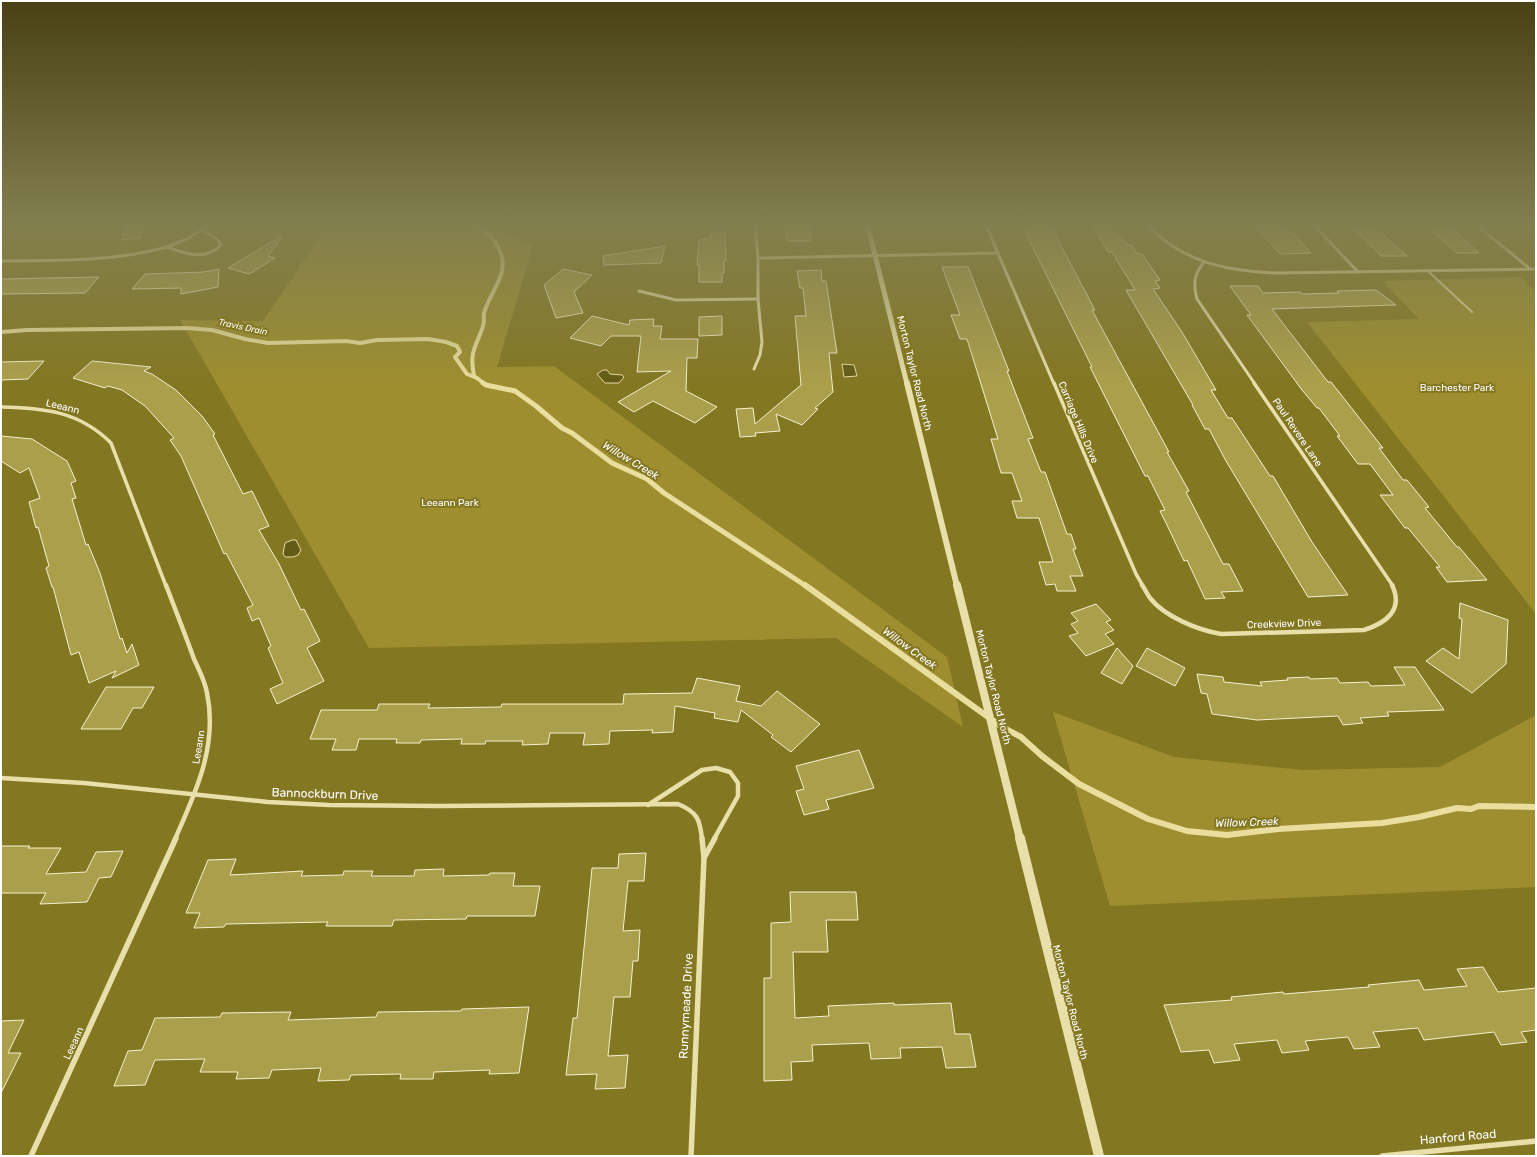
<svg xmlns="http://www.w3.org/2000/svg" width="1537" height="1157" font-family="Rubik,sans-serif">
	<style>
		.green { fill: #9e8e2f }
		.water { fill: #635a17; stroke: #eade9e }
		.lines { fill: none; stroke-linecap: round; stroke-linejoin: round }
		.stream-far2 { stroke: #eade9e; stroke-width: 4 }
		.stream-far1 { stroke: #eade9e; stroke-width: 5 }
		.stream { stroke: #eade9e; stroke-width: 6 }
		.building { fill: #ac9f4b; stroke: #f6f1ce }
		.service { stroke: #e8dfab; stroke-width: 2 }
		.minor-far3 { stroke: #e8dfab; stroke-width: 3 }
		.minor-far2 { stroke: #e8dfab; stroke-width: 3.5 }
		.minor-far1 { stroke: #e8dfab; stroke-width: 4.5 }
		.minor { stroke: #e8dfab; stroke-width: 5.5 }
		.tertiary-far3 { stroke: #e8dfab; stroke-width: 5 }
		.tertiary-far2 { stroke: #e8dfab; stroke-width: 6 }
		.tertiary-far1 { stroke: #e8dfab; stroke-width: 8 }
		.tertiary { stroke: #e8dfab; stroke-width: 10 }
		.labels { text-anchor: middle; stroke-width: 4; stroke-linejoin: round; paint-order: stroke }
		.far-water-label { font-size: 9px; font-style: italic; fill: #fff; stroke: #847722 }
		.street-label { font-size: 10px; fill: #fff; stroke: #847722 }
		.park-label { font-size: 10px; fill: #fff; stroke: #847722 }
		.water-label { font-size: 11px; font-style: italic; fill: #fff; stroke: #847722 }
		.near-street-label { font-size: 12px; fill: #fff; stroke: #847722 }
	</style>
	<rect width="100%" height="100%" fill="#847722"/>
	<g class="green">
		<polygon points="329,223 487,223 533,246 497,367 554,366 947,657 963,727 836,638 369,648 180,320 263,321"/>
		<polygon points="1520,277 1536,291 1536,614 1307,322 1419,319 1382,281"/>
		<polygon points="1053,712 1174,757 1303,770 1440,767 1536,715 1536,887 1110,906"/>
	</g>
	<g class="water">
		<polygon points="842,364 854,365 857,376 844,377"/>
		<polygon points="603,370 607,370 610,374 622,375 624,377 619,383 605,383 597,374"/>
		<polygon points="292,540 296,540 301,550 298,555 293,557 285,557 283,554 285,543"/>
	</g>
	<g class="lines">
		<g class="stream-far2">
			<path d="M474 223C480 228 489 233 493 239 516 270 492 286 484 313 483 317 485 322 483 326 476 348 469 350 474 376L485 384"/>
			<polyline points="1,332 27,330 187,328 212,330 245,339 268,343 346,341 360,343 377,340 428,339 446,342 457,346 460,352 455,357 467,374 477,378"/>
		</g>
		<polyline class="stream-far1" points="483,383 486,385 515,391 536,406 562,428 572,433 612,463 647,479 664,493 806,586"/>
		<polyline class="stream" points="805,585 1002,727 1021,737 1042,756 1079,784 1148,819 1187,831 1227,835 1278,829 1382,823 1419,817 1457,808 1471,809 1479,806 1536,807"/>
	</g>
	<g class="building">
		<polygon points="144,223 140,238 122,240 126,225"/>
		<polygon points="785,223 809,223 811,241 787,241"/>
		<polygon points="1023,223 1049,223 1095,310 1092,310 1169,452 1167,452 1189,491 1186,492 1223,564 1229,564 1243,591 1221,592 1225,598 1205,599 1187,560 1184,561 1167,525 1160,511 1165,510 1148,476 1145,476 1090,367 1092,367 1024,230 1026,229"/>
		<polygon points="1091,223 1110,223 1118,237 1122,237 1127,245 1131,245 1137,254 1142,254 1160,280 1155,281 1160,288 1153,289 1182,332 1216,390 1211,390 1228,418 1232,418 1270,476 1273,476 1312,542 1348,595 1308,597 1226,461 1209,429 1205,429 1192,405 1193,405 1126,290 1135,290 1112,252 1108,252"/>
		<polygon points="1253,223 1277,223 1285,232 1292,232 1311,253 1280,254"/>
		<polygon points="1353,228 1375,228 1407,256 1381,256"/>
		<polygon points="1429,228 1451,228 1479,253 1457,253"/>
		<polygon points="711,232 725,232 726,261 724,261 724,273 722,273 722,282 699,282 699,265 697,265 699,240 711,238"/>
		<polygon points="281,236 282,237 268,256 275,258 249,274 228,268"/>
		<polygon points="665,246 661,263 604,265 603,256"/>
		<polygon points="942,267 968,267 1009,371 1007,371 1033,438 1028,439 1041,472 1045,472 1067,534 1071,534 1076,549 1073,549 1083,576 1070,576 1076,591 1057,591 1055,584 1046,585 1039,562 1053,562 1039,518 1017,518 1012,501 1022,501 1012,473 1001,473 991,439 998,439 967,339 960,339 951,315 960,315"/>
		<polygon points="219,269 218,287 181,294 181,288 132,289 145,274 204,272"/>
		<polygon points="563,269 592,275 574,292 583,313 556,318 544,285"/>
		<polygon points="821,270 822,281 826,281 837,353 829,353 833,392 815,408 818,409 802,425 776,414 780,431 755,433 756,436 740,437 736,409 753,408 755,424 801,385 795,316 806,316 803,288 800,288 797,271"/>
		<polygon points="99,277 85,293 1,294 1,279"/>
		<polygon points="1230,286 1258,286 1263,293 1300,292 1302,294 1339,293 1337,291 1376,290 1396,305 1272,309 1328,382 1331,382 1383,448 1379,448 1403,480 1407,480 1429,507 1425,508 1457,547 1459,547 1487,580 1447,582 1436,567 1440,567 1408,528 1405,528 1380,495 1393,495 1370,464 1358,464 1337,436 1340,436 1319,408 1317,408 1302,390 1247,315 1251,315"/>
		<polygon points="592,316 629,325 630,320 654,319 653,326 662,326 660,339 698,339 697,358 687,358 686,391 717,407 695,423 653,401 634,412 618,402 671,371 637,372 641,336 611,336 601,346 570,338"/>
		<polygon points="722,316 722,335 699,336 699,317"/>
		<polygon points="44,361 28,379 1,380 1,362"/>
		<polygon points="92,361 151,367 144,371 152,374 176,390 202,416 215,434 213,435 243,494 252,491 269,526 259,530 279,564 301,610 304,609 320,641 307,648 324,681 277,704 270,689 283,683 268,648 271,646 259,618 252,621 247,608 253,605 226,553 224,554 181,456 170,440 174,438 145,406 122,390 108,386 105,388 73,378"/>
		<polygon points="1,436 32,439 67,461 76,481 71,483 76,498 72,499 86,545 88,544 100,573 120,639 122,638 127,653 132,644 139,665 112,678 116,671 89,683 79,652 71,655 53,587 52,587 46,568 49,566 38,527 36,528 29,502 40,498 29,468 20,473 1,461"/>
		<polygon points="1460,603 1508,620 1506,664 1472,693 1426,661 1443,648 1459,659 1462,619 1459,618"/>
		<polygon points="1096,604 1111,620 1106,622 1114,630 1105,634 1114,644 1086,656 1069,636 1078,633 1071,624 1078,621 1071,613"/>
		<polygon points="1117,648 1133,666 1122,684 1101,673"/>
		<polygon points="1147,648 1185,668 1175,686 1136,666"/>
		<polygon points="1394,667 1415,667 1444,710 1387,712 1389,716 1360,718 1363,723 1343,725 1338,716 1257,720 1212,714 1207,694 1201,693 1197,674 1223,677 1224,682 1262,686 1260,682 1288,680 1287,678 1309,677 1310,679 1337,678 1340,683 1368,682 1371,686 1405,685"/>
		<polygon points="697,678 740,686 736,701 761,706 777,691 820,724 791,752 771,737 773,735 741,710 738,722 714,718 715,713 675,706 673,732 652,733 653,730 610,731 609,744 583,745 585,733 550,733 548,744 522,745 523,741 486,741 485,744 461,744 462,739 421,740 420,743 396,743 397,739 359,739 356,750 332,750 336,739 310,739 321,710 377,710 379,704 430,704 428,708 501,707 502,704 623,704 624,694 692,693"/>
		<polygon points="106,687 154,687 142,708 133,708 121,729 81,729"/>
		<polygon points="859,750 874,788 826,800 829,809 804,815 796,791 804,789 796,766"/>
		<polygon points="1,846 30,846 28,848 61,848 46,874 86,872 96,852 123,851 111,877 99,878 87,902 40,904 46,893 1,893"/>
		<polygon points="646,853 644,881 628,881 623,931 640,930 638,961 633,961 630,997 614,997 608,1056 628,1055 625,1088 595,1089 597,1074 566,1075 573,1018 577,1018 592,868 618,868 619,854"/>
		<polygon points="236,859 230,875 303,871 301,876 343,875 344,871 373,871 371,876 414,876 415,870 444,869 443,876 489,875 490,873 515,873 513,886 540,886 535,916 467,916 466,919 394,920 392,926 326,926 328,922 226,924 224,927 194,928 200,913 186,913 208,860"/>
		<polygon points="790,892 856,892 858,920 826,920 828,952 793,952 795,1018 829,1016 828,1006 894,1003 894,1005 951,1003 955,1034 970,1034 976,1067 946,1068 942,1047 900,1048 901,1058 871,1059 869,1043 812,1045 813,1061 791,1062 792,1080 764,1081 764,978 771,978 771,923 791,922"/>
		<polygon points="1483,967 1498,992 1536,988 1536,1030 1521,1032 1527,1042 1501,1045 1494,1032 1424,1040 1418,1028 1373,1032 1380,1047 1354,1049 1348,1037 1305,1041 1309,1050 1282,1053 1277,1040 1234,1044 1240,1060 1214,1063 1209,1050 1181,1052 1164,1005 1232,1000 1231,997 1283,992 1284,994 1369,987 1368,985 1419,980 1424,990 1467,986 1457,969"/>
		<polygon points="529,1007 519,1073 489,1074 490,1070 434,1072 433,1079 400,1079 401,1074 351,1075 349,1080 318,1081 321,1068 272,1070 269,1078 236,1079 238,1072 200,1072 205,1059 155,1060 145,1085 114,1086 128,1051 142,1050 155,1018 220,1017 222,1013 291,1012 288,1020 376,1017 378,1012 461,1011 462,1009"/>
		<polygon points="24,1020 8,1053 21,1053 1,1093 1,1021"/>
	</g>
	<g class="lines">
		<polyline class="service" points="1428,271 1472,312"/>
		<g class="minor-far3">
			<polyline points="985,223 1054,384"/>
			<path d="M1145 223C1182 262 1225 271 1277 273L1536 269"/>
			<polyline points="1312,223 1358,272"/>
			<polyline points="1474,223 1529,268"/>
			<path d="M203 231 217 239 221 245C205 261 186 254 167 247L187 239 213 223"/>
			<polyline points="758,258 998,253"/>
			<path d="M1 261C57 260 112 262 167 247"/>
			<path d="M1204 262C1194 274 1193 284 1197 299L1255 384"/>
			<polyline points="639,291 676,300 758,299"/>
			<polyline points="754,369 760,355 762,342 758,299 758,258 755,223"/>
		</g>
		<g class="minor-far2">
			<polyline points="1054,383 1136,574 1143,586"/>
			<polyline points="1254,383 1393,586"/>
			<path d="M1 407C44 408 79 411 111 443L166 586"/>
		</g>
		<g class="minor-far1">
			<path d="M166 585C175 609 185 634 194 659 199 670 205 681 207 693 218 745 196 792 175 839"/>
			<path d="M1142 585C1145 589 1147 594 1150 598 1165 617 1198 630 1221 634L1364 630C1386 623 1404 610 1392 585"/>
			<path d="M1 778 84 783 268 802 329 805 438 806 678 804C697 812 700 819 702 839"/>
			<polyline points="648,805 702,770 716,768 730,772 738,783 738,796 714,839"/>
		</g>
		<g class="minor">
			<polyline points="704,858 715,838"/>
			<polyline points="31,1156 176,838"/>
			<polyline points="691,1156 704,858 702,838"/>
			<polyline points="1382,1156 1536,1141"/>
		</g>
		<polyline class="tertiary-far3" points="867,223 907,384"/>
		<polyline class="tertiary-far2" points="907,383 957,586"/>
		<polyline class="tertiary-far1" points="957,585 1020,839"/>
		<polyline class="tertiary" points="1020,838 1099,1156"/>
	</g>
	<linearGradient id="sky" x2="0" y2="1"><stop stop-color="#494113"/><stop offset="0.58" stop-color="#827f4f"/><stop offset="1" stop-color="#827f4f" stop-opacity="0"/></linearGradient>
	<rect width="1537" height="385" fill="url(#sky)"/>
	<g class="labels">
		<g class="far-water-label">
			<text transform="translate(243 327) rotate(12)" y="3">Travis Drain</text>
		</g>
		<g class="street-label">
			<text transform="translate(915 373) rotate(76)" y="4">Morton Taylor Road North</text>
			<text transform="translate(63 406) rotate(14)" y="4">Leeann</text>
			<text transform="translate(1079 422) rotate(67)" y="4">Carriage Hills Drive</text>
			<text transform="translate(1298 432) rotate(56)" y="4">Paul Revere Lane</text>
			<text transform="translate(1284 623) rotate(-2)" y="4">Creekview Drive</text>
			<text transform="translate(994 687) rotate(76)" y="4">Morton Taylor Road North</text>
			<text transform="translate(198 747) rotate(-80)" y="4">Leeann</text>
			<text transform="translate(1071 1002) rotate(76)" y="4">Morton Taylor Road North</text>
			<text transform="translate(73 1043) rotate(-65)" y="4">Leeann</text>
		</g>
		<g class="park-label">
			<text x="1457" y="391">Barchester Park</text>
			<text x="450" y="506">Leeann Park</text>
		</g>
		<g class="water-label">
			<text transform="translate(631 460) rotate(31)" y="4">Willow Creek</text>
			<text transform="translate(910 648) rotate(36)" y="4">Willow Creek</text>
			<text transform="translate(1247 822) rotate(-2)" y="4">Willow Creek</text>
		</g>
		<g class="near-street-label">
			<text transform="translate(325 794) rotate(2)" y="4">Bannockburn Drive</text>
			<text transform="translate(686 1006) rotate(-87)" y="4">Runnymeade Drive</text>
			<text transform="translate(1458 1137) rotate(-5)" y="4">Hanford Road</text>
		</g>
	</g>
	<rect width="1537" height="1157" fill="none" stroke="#ffffff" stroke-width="4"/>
</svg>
